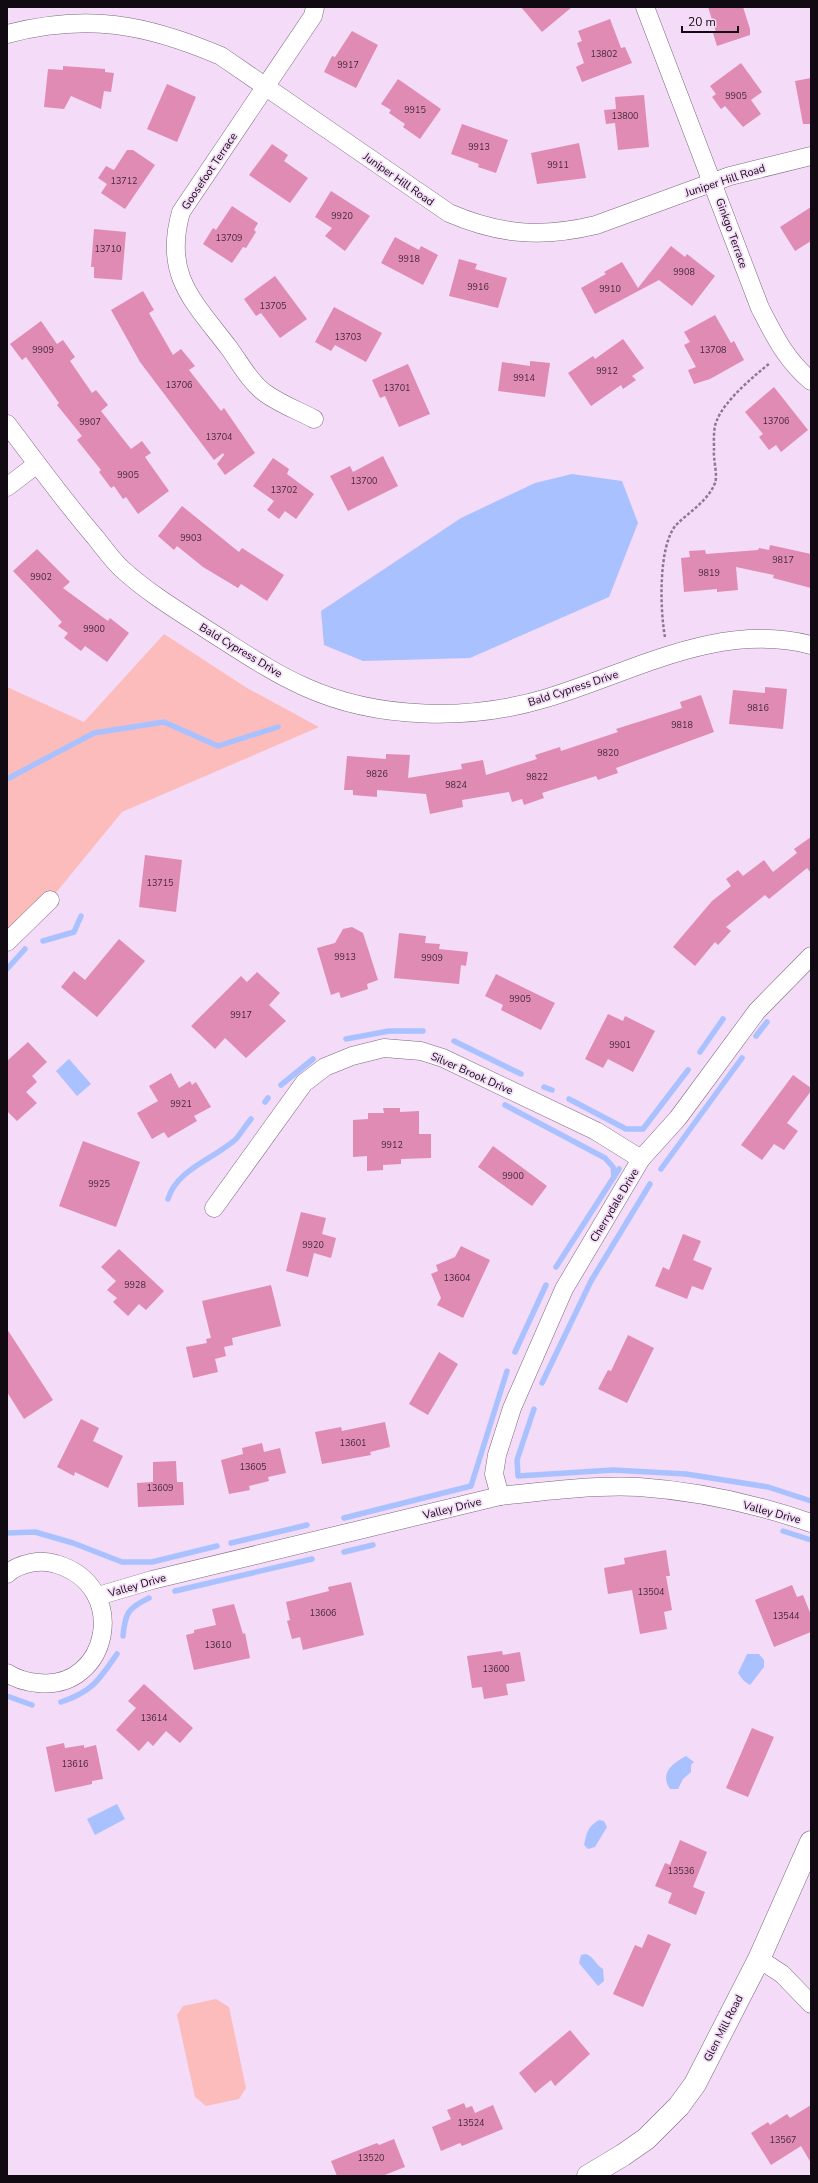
<svg xmlns="http://www.w3.org/2000/svg" width="818" height="2183" font-family="'Nunito Sans',sans-serif">
	<style>
		.green { fill: #fdbcbc }
		.water { fill: #a9c2ff }
		.lines { fill: none; stroke-linecap: round; stroke-linejoin: round }
		.stream { stroke: #a9c2ff; stroke-width: 5.5 }
		.building { fill: #e08bb3 }
		.street-casing { stroke: #7d6880; stroke-width: 19 }
		.secondary-casing { stroke: #7d6880; stroke-width: 23 }
		.path { stroke: #8b7a8d; stroke-width: 2.5; stroke-dasharray: 3 2; stroke-linecap: butt }
		.street { stroke: #fff; stroke-width: 18 }
		.secondary { stroke: #fff; stroke-width: 22 }
		.labels { text-anchor: middle; stroke-width: 3.5; stroke-linejoin: round; paint-order: stroke }
		.number-label { font-size: 9px; fill: #462a3b }
		.street-label { font-size: 11px; fill: #120a13; stroke: #f4dbf7 }
	</style>
	<rect width="100%" height="100%" fill="#f4dbf7"/>
	<g class="green">
		<polygon points="164,634 247,688 319,727 122,812 50,900 7,942 7,687 84,722"/>
		<polygon points="216,1999 229,2007 246,2088 239,2099 206,2106 195,2097 177,2015 183,2006"/>
	</g>
	<g class="water">
		<polygon points="572,474 622,481 638,523 609,597 470,658 363,661 324,645 321,611 461,518 535,483"/>
		<polygon points="69,1059 91,1084 77,1096 56,1071"/>
		<polygon points="747,1654 759,1654 764,1660 764,1667 750,1685 744,1681 738,1673"/>
		<path d="M686 1756 694 1762 691 1765V1772L683 1779 678 1789H670C659 1773 673 1763 686 1756Z"/>
		<polygon points="117,1804 125,1819 95,1835 87,1819"/>
		<path d="M599 1820 604 1821 607 1827 595 1847 588 1849 584 1845C587 1833 587 1827 599 1820Z"/>
		<path d="M586 1954C594 1957 596 1965 603 1969L604 1981 598 1986 579 1963 581 1955Z"/>
	</g>
	<g class="lines">
		<g class="stream">
			<polyline points="7,779 94,733 164,722 218,746 278,727"/>
			<polyline points="43,941 74,932 81,916"/>
			<polyline points="7,969 25,949"/>
			<polyline points="756,1036 767,1022"/>
			<polyline points="346,1039 389,1031 423,1031"/>
			<polyline points="454,1041 521,1074"/>
			<polyline points="700,1052 723,1019"/>
			<polyline points="281,1085 313,1059"/>
			<polyline points="544,1087 552,1090"/>
			<polyline points="569,1099 626,1129 643,1129 688,1070"/>
			<polyline points="265,1102 268,1098"/>
			<polyline points="505,1105 605,1158 613,1167 614,1177"/>
			<polyline points="661,1169 742,1058"/>
			<path d="M168 1199C177 1169 214 1159 236 1139 241 1133 246 1125 251 1119"/>
			<polyline points="556,1267 619,1169"/>
			<polyline points="515,1352 546,1285"/>
			<polyline points="542,1383 591,1281 650,1184"/>
			<polyline points="534,1409 517,1460 518,1476 613,1470 686,1474 768,1487 811,1501"/>
			<polyline points="344,1518 471,1486 507,1371"/>
			<polyline points="783,1531 811,1540"/>
			<polyline points="7,1533 35,1532 73,1543 122,1562 152,1562 217,1546"/>
			<polyline points="231,1543 307,1525"/>
			<polyline points="344,1552 373,1545"/>
			<polyline points="175,1591 312,1559"/>
			<path d="M123 1636C125 1613 128 1608 149 1598"/>
			<polyline points="7,1696 32,1705"/>
			<path d="M61 1702C93 1691 98 1681 117 1654"/>
		</g>
	</g>
	<g class="building">
		<polygon points="521,7 572,7 542,32"/>
		<polygon points="708,7 743,7 750,29 750,35 717,46 713,33 716,32"/>
		<polygon points="610,19 621,48 625,47 632,63 582,82 576,67 584,63 577,43 582,41 578,31"/>
		<polygon points="352,31 378,45 356,88 324,72 332,56 335,57"/>
		<polygon points="741,63 762,92 751,100 761,114 743,127 725,106 721,109 712,97 716,94 710,86"/>
		<polygon points="63,66 105,69 105,72 114,73 111,92 104,91 101,109 71,96 64,109 44,107 48,69 63,70"/>
		<polygon points="811,78 811,124 803,124 795,81"/>
		<polygon points="398,79 441,109 420,139 403,127 405,124 389,113 391,110 381,104"/>
		<polygon points="167,84 196,97 177,142 147,129"/>
		<polygon points="644,95 649,147 618,150 615,123 606,124 604,110 616,109 615,97"/>
		<polygon points="462,124 508,140 496,173 478,167 479,164 451,154"/>
		<polygon points="579,143 586,178 537,184 531,153"/>
		<polygon points="272,144 288,155 284,161 308,178 290,203 249,175"/>
		<polygon points="127,150 133,150 155,165 125,209 101,193 107,184 98,178 106,166 114,170"/>
		<polygon points="331,191 370,216 345,251 325,236 332,228 315,217"/>
		<polygon points="232,206 258,223 254,230 256,232 246,248 243,247 232,263 203,244 213,228 216,230"/>
		<polygon points="811,207 811,241 795,251 780,227"/>
		<polygon points="94,229 126,232 122,280 94,278 94,267 91,267"/>
		<polygon points="395,237 419,250 421,246 438,255 423,285 381,263"/>
		<polygon points="671,246 685,257 687,254 715,276 692,306 659,280 595,314 581,288 606,274 604,272 622,262 638,288"/>
		<polygon points="459,259 477,264 475,269 507,278 498,308 449,296"/>
		<polygon points="275,276 307,319 280,338 261,313 256,316 244,299"/>
		<polygon points="143,291 154,310 149,313 173,355 181,349 195,366 189,370 221,411 224,408 255,453 225,475 217,464 224,455 223,453 214,460 140,362 111,310"/>
		<polygon points="334,307 382,333 366,362 335,345 331,351 315,342"/>
		<polygon points="715,315 731,343 734,341 744,360 710,379 694,384 688,370 696,367 684,345 690,342 684,332"/>
		<polygon points="41,321 57,344 63,340 75,357 70,361 92,393 96,390 108,405 101,411 131,449 142,441 151,453 145,457 169,491 138,514 126,497 123,499 114,486 111,488 99,472 101,470 77,440 82,436 57,405 59,403 26,357 22,360 10,344"/>
		<polygon points="623,339 644,368 632,376 636,380 623,389 621,385 591,406 568,373 593,356 595,359"/>
		<polygon points="530,361 550,363 545,397 498,391 502,362 530,366"/>
		<polygon points="408,364 430,414 399,427 385,396 380,398 372,380"/>
		<polygon points="774,387 808,430 781,452 776,445 769,450 759,437 763,434 745,412"/>
		<polygon points="383,456 398,486 348,511 330,476 350,466 353,472"/>
		<polygon points="273,458 289,469 287,474 314,494 296,519 285,511 279,519 267,510 274,501 253,486"/>
		<polygon points="182,506 239,552 242,548 284,575 267,601 241,584 238,588 203,567 177,546 174,550 158,536"/>
		<polygon points="770,545 811,554 811,588 773,578 774,575 736,567 738,590 717,592 717,589 684,592 681,558 690,557 689,551 705,550 706,554 758,550 759,548 769,550"/>
		<polygon points="37,549 70,582 63,588 108,621 110,618 129,633 107,662 85,646 81,651 64,638 68,633 58,626 62,622 13,571"/>
		<polygon points="765,687 787,689 783,729 729,724 733,690 765,693"/>
		<polygon points="701,695 714,732 616,768 618,773 598,780 596,776 542,793 544,798 524,805 522,799 512,802 509,792 462,800 463,807 430,814 426,794 377,790 377,797 353,795 353,790 344,790 347,756 386,759 386,754 410,755 408,778 462,769 461,764 483,760 486,775 537,759 535,755 560,747 561,751 618,732 616,729 682,708 680,702"/>
		<polygon points="811,837 811,873 807,868 769,899 765,895 726,927 731,931 718,945 715,942 695,966 673,947 712,901 731,886 726,879 738,870 743,876 764,860 773,872 797,853 794,849"/>
		<polygon points="145,855 182,860 176,912 139,907"/>
		<polygon points="352,927 363,933 378,980 367,984 368,989 341,998 339,992 331,995 317,948 335,943 343,929"/>
		<polygon points="399,933 426,936 425,943 440,944 439,949 468,952 466,966 461,965 459,984 394,978"/>
		<polygon points="119,939 145,961 97,1017 61,987 74,971 85,980"/>
		<polygon points="257,972 280,993 269,1005 286,1021 246,1058 225,1038 215,1049 191,1026 241,976 247,982"/>
		<polygon points="496,974 555,1003 541,1030 501,1010 503,1005 485,996"/>
		<polygon points="608,1014 623,1021 625,1016 655,1031 633,1072 608,1059 603,1068 585,1059"/>
		<polygon points="28,1042 47,1062 32,1076 37,1082 26,1092 37,1103 17,1121 7,1111 7,1061"/>
		<polygon points="171,1073 179,1088 190,1081 192,1085 196,1082 211,1107 194,1116 197,1121 168,1138 164,1132 152,1139 137,1113 158,1101 149,1086"/>
		<polygon points="793,1075 811,1088 811,1091 787,1123 798,1131 784,1150 774,1144 762,1160 741,1145"/>
		<polygon points="383,1108 400,1108 400,1112 419,1111 419,1134 431,1134 431,1158 401,1159 401,1164 383,1165 383,1170 367,1171 367,1156 353,1157 353,1120 368,1119 368,1113 384,1113"/>
		<polygon points="83,1141 140,1162 116,1227 59,1206"/>
		<polygon points="493,1146 547,1186 532,1206 478,1167"/>
		<polygon points="301,1212 326,1218 322,1234 336,1238 331,1258 314,1253 308,1277 286,1271"/>
		<polygon points="683,1234 701,1241 693,1260 712,1268 703,1290 692,1286 687,1299 655,1286 663,1267 669,1270"/>
		<polygon points="461,1246 490,1260 463,1318 437,1305 441,1298 431,1274 438,1271 436,1265 455,1257"/>
		<polygon points="119,1249 164,1291 146,1310 139,1304 128,1316 113,1302 117,1298 107,1290 116,1281 101,1267"/>
		<polygon points="271,1285 281,1326 232,1338 233,1345 224,1347 226,1356 215,1359 218,1372 193,1378 186,1347 207,1343 206,1339 211,1338 202,1301"/>
		<polygon points="7,1329 53,1400 24,1419 7,1392"/>
		<polygon points="628,1335 654,1348 627,1403 598,1389 608,1370 611,1371"/>
		<polygon points="439,1352 458,1364 428,1415 409,1404"/>
		<polygon points="81,1419 99,1428 93,1441 123,1456 108,1488 75,1472 74,1476 57,1467"/>
		<polygon points="385,1422 390,1447 370,1452 371,1455 322,1464 315,1432 341,1427 342,1431"/>
		<polygon points="262,1443 264,1452 280,1448 286,1473 268,1477 269,1481 249,1486 250,1490 229,1494 221,1460 243,1454 242,1448"/>
		<polygon points="176,1461 177,1482 183,1482 184,1505 138,1507 137,1483 153,1482 153,1462"/>
		<polygon points="666,1550 670,1576 666,1576 672,1610 664,1612 667,1629 640,1634 632,1590 608,1594 604,1568 625,1564 624,1558"/>
		<polygon points="351,1582 364,1635 303,1650 300,1637 292,1639 287,1621 290,1620 286,1602 329,1591 328,1587"/>
		<polygon points="792,1585 797,1597 803,1595 811,1615 811,1632 774,1647 755,1600"/>
		<polygon points="234,1604 243,1634 245,1633 250,1658 194,1670 186,1635 194,1633 194,1630 216,1625 212,1609"/>
		<polygon points="502,1651 503,1655 520,1652 525,1681 506,1684 508,1695 484,1699 482,1687 472,1688 467,1656"/>
		<polygon points="144,1684 193,1728 180,1743 166,1731 153,1746 148,1741 139,1751 116,1730 136,1708 128,1701"/>
		<polygon points="752,1728 774,1737 748,1797 726,1788"/>
		<polygon points="64,1743 65,1748 84,1745 84,1748 96,1745 103,1779 92,1781 92,1784 55,1792 46,1747"/>
		<polygon points="680,1840 707,1852 693,1887 705,1892 696,1915 668,1903 672,1893 655,1886 665,1863 670,1865"/>
		<polygon points="648,1934 671,1944 643,2007 613,1994 635,1945 642,1948"/>
		<polygon points="570,2030 590,2054 555,2086 551,2080 535,2093 519,2073"/>
		<polygon points="464,2103 466,2108 472,2106 475,2113 493,2105 503,2129 462,2146 460,2143 441,2151 432,2127 451,2119 447,2110"/>
		<polygon points="811,2105 811,2163 801,2146 771,2165 751,2133 768,2122 770,2125 787,2114 790,2118"/>
		<polygon points="394,2139 405,2167 382,2176 337,2176 331,2161 377,2143 379,2145"/>
	</g>
	<g class="lines">
		<g class="street-casing">
			<g id="street">
				<path d="M645 7 760 308C775 337 786 360 811 381"/>
				<path d="M7 34C88 13 146 24 221 56L449 213C500 235 542 238 596 225L730 176 811 156"/>
				<path d="M314 419C299 411 280 404 265 393 250 382 240 363 229 348 193 301 163 275 181 212L313 16 315 7"/>
				<path d="M7 424C36 462 64 501 95 537 104 548 112 560 122 569 148 593 180 612 209 631 241 651 271 672 305 687 378 720 471 721 547 698 633 672 719 621 811 645"/>
				<polyline points="7,487 37,464"/>
				<polyline points="7,942 50,900"/>
				<polyline points="214,1208 304,1083 325,1067 352,1056 384,1048 421,1051 443,1058 596,1131 641,1159"/>
				<polyline points="500,1496 494,1474 497,1455 512,1408 564,1289 641,1159 678,1118 757,1011 811,956"/>
				<path d="M7 1574C19 1563 41 1559 56 1564 131 1586 109 1691 38 1683 27 1682 16 1679 7 1673"/>
				<path d="M98 1596 152 1580 500 1496C545 1491 593 1485 639 1487 697 1491 756 1504 811 1523"/>
				<polyline points="759,1959 782,1974 811,2004"/>
			</g>
		</g>
		<g class="secondary-casing">
			<polyline id="secondary" points="588,2176 623,2155 646,2139 679,2106 695,2084 759,1959 811,1842"/>
		</g>
		<path class="path" d="M665 637C660 611 658 546 676 525 689 512 708 501 715 483 718 475 713 459 714 450 714 441 713 428 717 420 725 400 754 376 770 363"/>
		<use href="#street" class="street"/>
		<use href="#secondary" class="secondary"/>
	</g>
	<g class="labels">
		<g class="number-label">
			<text x="604" y="57">13802</text>
			<text x="348" y="68">9917</text>
			<text x="736" y="99">9905</text>
			<text x="415" y="113">9915</text>
			<text x="625" y="119">13800</text>
			<text x="479" y="150">9913</text>
			<text x="558" y="168">9911</text>
			<text x="124" y="184">13712</text>
			<text x="342" y="219">9920</text>
			<text x="229" y="241">13709</text>
			<text x="108" y="252">13710</text>
			<text x="409" y="262">9918</text>
			<text x="684" y="275">9908</text>
			<text x="478" y="290">9916</text>
			<text x="610" y="292">9910</text>
			<text x="273" y="309">13705</text>
			<text x="348" y="340">13703</text>
			<text x="43" y="353">9909</text>
			<text x="713" y="353">13708</text>
			<text x="607" y="374">9912</text>
			<text x="524" y="381">9914</text>
			<text x="179" y="388">13706</text>
			<text x="397" y="391">13701</text>
			<text x="776" y="424">13706</text>
			<text x="90" y="425">9907</text>
			<text x="219" y="440">13704</text>
			<text x="128" y="478">9905</text>
			<text x="364" y="484">13700</text>
			<text x="284" y="493">13702</text>
			<text x="191" y="541">9903</text>
			<text x="783" y="563">9817</text>
			<text x="709" y="576">9819</text>
			<text x="41" y="580">9902</text>
			<text x="94" y="632">9900</text>
			<text x="758" y="711">9816</text>
			<text x="682" y="728">9818</text>
			<text x="608" y="756">9820</text>
			<text x="377" y="777">9826</text>
			<text x="537" y="780">9822</text>
			<text x="456" y="788">9824</text>
			<text x="160" y="886">13715</text>
			<text x="345" y="960">9913</text>
			<text x="432" y="961">9909</text>
			<text x="520" y="1002">9905</text>
			<text x="241" y="1018">9917</text>
			<text x="620" y="1048">9901</text>
			<text x="181" y="1107">9921</text>
			<text x="392" y="1148">9912</text>
			<text x="513" y="1179">9900</text>
			<text x="99" y="1187">9925</text>
			<text x="313" y="1248">9920</text>
			<text x="457" y="1281">13604</text>
			<text x="135" y="1288">9928</text>
			<text x="353" y="1446">13601</text>
			<text x="253" y="1470">13605</text>
			<text x="160" y="1491">13609</text>
			<text x="651" y="1595">13504</text>
			<text x="323" y="1616">13606</text>
			<text x="786" y="1619">13544</text>
			<text x="218" y="1648">13610</text>
			<text x="496" y="1672">13600</text>
			<text x="154" y="1721">13614</text>
			<text x="75" y="1767">13616</text>
			<text x="681" y="1874">13536</text>
			<text x="471" y="2126">13524</text>
			<text x="783" y="2143">13567</text>
			<text x="371" y="2161">13520</text>
		</g>
		<g class="street-label">
			<text transform="translate(209 171) rotate(-56)" y="4">Goosefoot Terrace</text>
			<text transform="translate(399 179) rotate(35)" y="4">Juniper Hill Road</text>
			<text transform="translate(725 180) rotate(-18)" y="4">Juniper Hill Road</text>
			<text transform="translate(732 233) rotate(70)" y="4">Ginkgo Terrace</text>
			<text transform="translate(241 650) rotate(31)" y="4">Bald Cypress Drive</text>
			<text transform="translate(573 688) rotate(-18)" y="4">Bald Cypress Drive</text>
			<text transform="translate(472 1073) rotate(24)" y="4">Silver Brook Drive</text>
			<text transform="translate(614 1205) rotate(-59)" y="4">Cherrydale Drive</text>
			<text transform="translate(452 1508) rotate(-14)" y="4">Valley Drive</text>
			<text transform="translate(772 1512) rotate(15)" y="4">Valley Drive</text>
			<text transform="translate(137 1585) rotate(-16)" y="4">Valley Drive</text>
			<text transform="translate(723 2028) rotate(-63)" y="4">Glen Mill Road</text>
		</g>
	</g>
	<rect width="818" height="2183" fill="none" stroke="#120a13" stroke-width="16"/>
	<path d="M682 26v6h56v-6" fill="none" stroke="#120a13" stroke-width="2"/>
	<text x="688" y="26" font-size="12" fill="#120a13" stroke="#f4dbf7" stroke-width="3" paint-order="stroke">20 m</text>
</svg>
